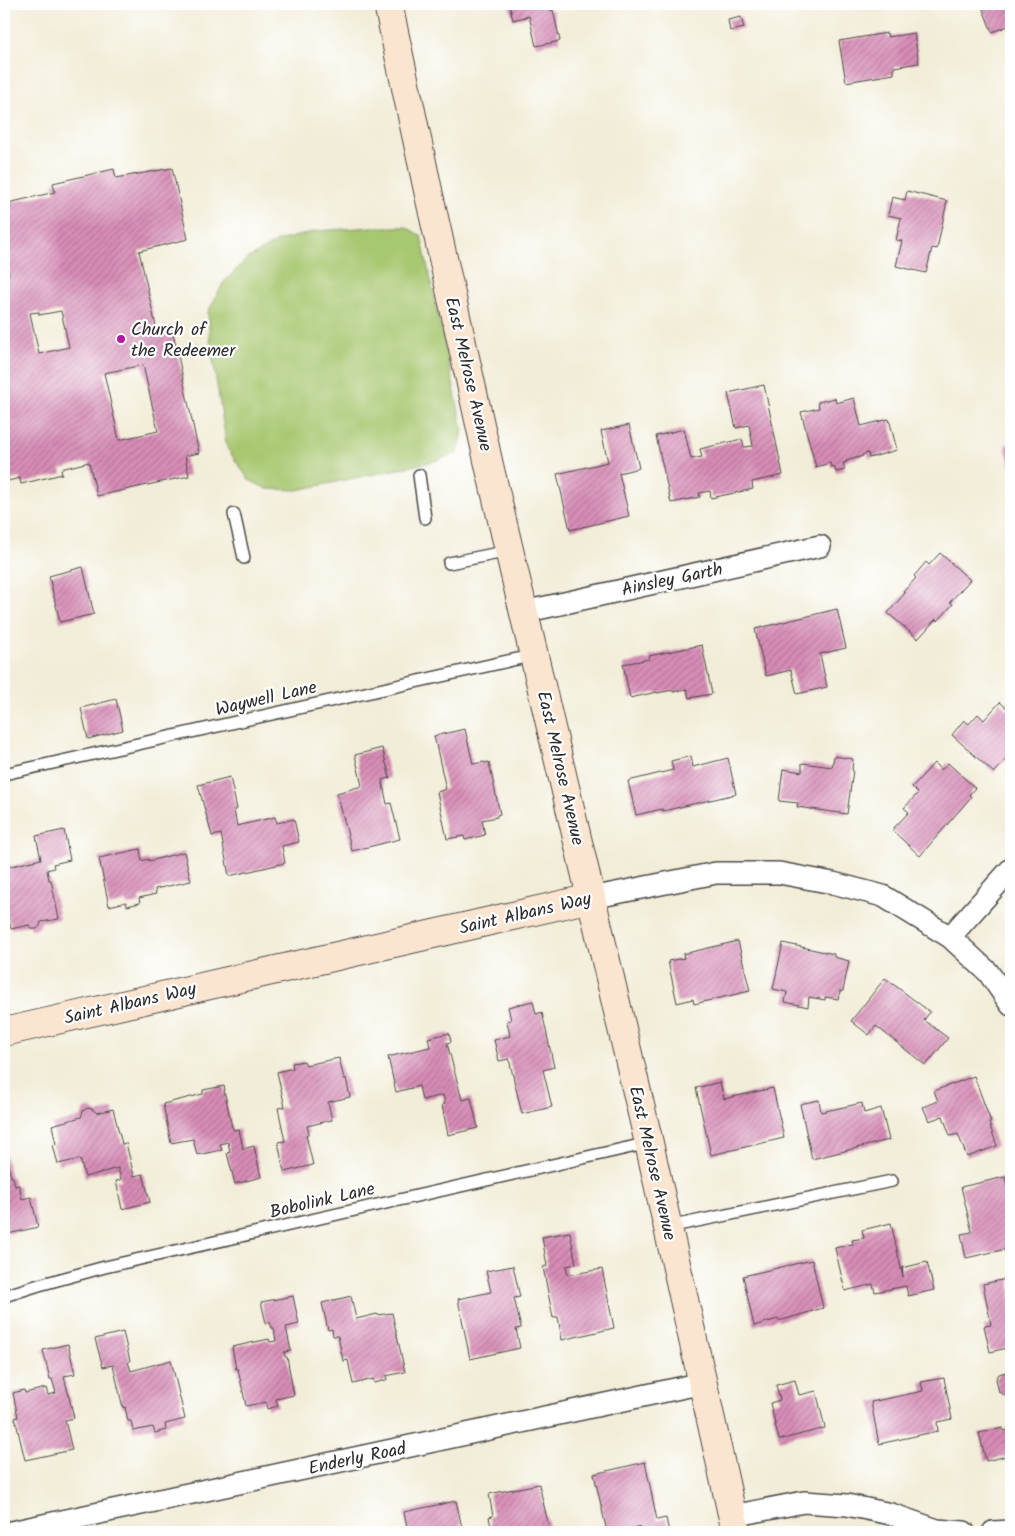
<svg xmlns="http://www.w3.org/2000/svg" width="1015" height="1536" font-family="Kalam,sans-serif">
	<style>
		.grass { fill: #a7c76f; stroke: #69794d }
		.building { fill: url(#building-hatch); fill-rule: evenodd }
		.lines { fill: none; stroke-linecap: round; stroke-linejoin: round }
		.lane-casing { stroke: #494845; stroke-width: 14 }
		.street-casing { stroke: #494845; stroke-width: 24 }
		.secondary-casing { stroke: #494845; stroke-width: 30 }
		.lane { stroke: #fff; stroke-width: 11 }
		.street { stroke: #fff; stroke-width: 21 }
		.secondary { stroke: #fce5d0; stroke-width: 28 }
		.poi-dot { fill: #b5179e; stroke: #fff; stroke-width: 2 }
		.labels { text-anchor: middle; stroke-width: 4.5; stroke-linejoin: round; paint-order: stroke }
		.poi-label { font-size: 18px; fill: #2b2b2b; stroke: #fff; text-anchor: start }
		.street-label { font-size: 18px; fill: #2b2b2b; stroke: #fff }
	</style>
	<defs>
		<pattern id="building-hatch" width="6" height="6" patternUnits="userSpaceOnUse" patternTransform="scale(1.25)"><rect width="6" height="6" fill="#d88db7"/><path d="M-1 1l2-2M0 6l6-6M5 7l2-2" fill="none" stroke="#af7395"/></pattern>
	</defs>
	<rect width="100%" height="100%" fill="#fff"/>
	<filter id="ink" filterUnits="userSpaceOnUse"><feTurbulence type="fractalNoise" baseFrequency=".02" numOctaves="2"/><feDisplacementMap in="SourceGraphic" scale="10" xChannelSelector="R" yChannelSelector="G"/><feConvolveMatrix kernelMatrix="1 2 1 2 8 2 1 2 1" color-interpolation-filters="sRGB"/></filter>
	<filter id="wash" filterUnits="userSpaceOnUse"><feTurbulence type="fractalNoise" baseFrequency=".0096" numOctaves="4" result="noise"/><feDisplacementMap in="SourceGraphic" scale="20" xChannelSelector="R" yChannelSelector="G"/><feGaussianBlur stdDeviation="1.12" result="paint"/><feColorMatrix in="noise" values="0 0 0 0 0 0 0 0 0 0 0 0 0 0 0 0 0 1.4 0 .05"/><feComposite in="paint" operator="in"/></filter>
	<g filter="url(#wash)">
		<rect width="100%" height="100%" fill="#f2edd8"/>
		<polygon class="grass" points="372,227 406,227 421,236 463,430 458,453 431,462 298,490 267,489 249,480 227,448 210,341 208,312 224,282 247,259 278,241 317,231"/>
		<g id="blocks">
			<g class="building">
				<polygon points="509,4 547,4 549,10 553,10 560,41 536,46 529,16 513,20"/>
				<polygon points="981,4 1011,4 1011,25 992,32"/>
				<polygon points="741,17 744,28 730,31 728,20"/>
				<polygon points="887,33 888,37 914,33 919,63 894,67 894,74 846,82 839,41"/>
				<path d="M172 168 188 239 139 251 157 331 172 328 199 453 185 456 189 476 97 496 89 462 61 469 62 474 21 484 20 478 4 482V276L9 275 4 253V204L55 192 53 183 114 169 116 178ZM61 311 69 347 39 354 30 313 39 312V315ZM143 365 158 431 119 440 104 373Z"/>
				<polygon points="907,191 947,201 937,249 932,248 926,273 896,266 902,241 896,240 901,218 888,215 892,197 905,200"/>
				<polygon points="764,385 783,475 752,482 753,489 711,498 710,491 699,493 700,497 671,503 656,436 684,429 691,459 702,457 700,449 742,439 744,447 753,446 749,425 736,428 728,393"/>
				<polygon points="835,398 836,403 854,398 861,426 889,419 897,450 869,458 868,453 862,455 863,456 846,461 847,462 843,463 845,470 836,472 834,466 831,467 830,463 816,467 801,412 819,408 818,402"/>
				<polygon points="629,425 639,468 619,473 629,516 570,530 557,474 608,462 601,431"/>
				<polygon points="1011,444 1011,469 1005,445"/>
				<polygon points="940,553 970,580 950,602 953,604 938,621 936,619 918,639 888,613 905,593 903,592 916,578 914,576 926,562 929,565"/>
				<polygon points="83,567 94,614 60,622 49,576"/>
				<polygon points="837,609 846,648 820,654 827,687 797,694 791,670 766,676 755,629"/>
				<polygon points="702,645 712,694 689,698 687,689 673,692 673,690 657,693 657,692 630,698 623,664 650,659 649,656"/>
				<polygon points="116,699 123,730 88,739 81,708"/>
				<polygon points="1000,702 1011,712 1011,754 994,773 952,735 964,720 969,724 978,714 984,720"/>
				<polygon points="465,729 473,764 484,762 485,763 489,762 500,814 497,815 497,817 482,820 485,835 465,840 464,836 447,839 437,792 446,789 434,736"/>
				<polygon points="382,748 390,778 382,780 387,804 391,803 400,839 352,851 337,793 362,786 355,755"/>
				<polygon points="691,756 693,767 728,758 736,794 663,811 662,809 636,815 628,781 673,770 671,761"/>
				<polygon points="834,756 853,759 852,769 853,770 847,814 797,807 798,803 779,801 783,769 802,772 802,763 832,767"/>
				<polygon points="934,763 941,770 948,763 975,788 969,795 971,797 920,856 892,830 909,812 904,808 918,793 912,787"/>
				<polygon points="230,777 237,809 234,810 237,826 275,817 277,823 294,819 299,842 282,846 285,863 229,876 221,834 212,836 198,785"/>
				<polygon points="64,830 70,860 53,864 54,868 47,870 49,880 51,880 59,919 41,922 40,926 37,929 31,929 29,925 11,929 4,898 4,869 7,869 7,867 41,859 36,836"/>
				<polygon points="140,849 142,861 148,859 149,861 184,852 191,881 155,889 156,894 139,898 140,903 127,906 126,902 109,906 99,858"/>
				<polygon points="738,941 750,991 694,1004 693,999 677,1003 668,961 684,958 683,954"/>
				<polygon points="783,943 834,954 834,957 849,961 843,991 840,991 838,999 825,997 825,1000 809,997 808,1007 785,1002 787,992 773,989"/>
				<polygon points="885,978 930,1012 924,1020 948,1038 928,1063 925,1065 876,1026 869,1035 851,1021"/>
				<polygon points="533,1001 536,1014 542,1012 554,1067 543,1070 552,1107 522,1114 509,1059 499,1061 494,1040 510,1036 507,1021 511,1020 508,1007"/>
				<polygon points="449,1033 451,1042 447,1043 462,1100 471,1098 478,1128 448,1135 442,1105 445,1104 443,1095 422,1100 419,1086 396,1092 388,1057 430,1047 428,1038"/>
				<polygon points="339,1058 344,1079 346,1078 350,1097 328,1102 332,1120 307,1126 309,1133 306,1135 313,1165 284,1172 278,1142 285,1141 278,1108 285,1107 277,1072 293,1068 292,1063 304,1061 306,1065"/>
				<polygon points="974,1076 991,1122 989,1123 997,1146 967,1157 958,1134 950,1136 943,1116 929,1121 923,1107 938,1101 934,1091"/>
				<polygon points="720,1082 724,1099 773,1088 784,1138 711,1155 696,1088"/>
				<polygon points="224,1086 225,1090 224,1090 232,1127 234,1130 239,1129 243,1149 254,1146 261,1177 235,1184 227,1153 230,1152 228,1142 220,1144 222,1150 197,1155 193,1139 171,1143 163,1104 203,1094 203,1090"/>
				<polygon points="819,1100 821,1112 862,1103 864,1113 881,1108 889,1140 812,1159 800,1104"/>
				<polygon points="87,1108 92,1109 97,1113 113,1109 122,1144 126,1143 134,1176 143,1174 150,1202 122,1209 116,1181 121,1180 118,1168 85,1177 80,1159 58,1164 53,1145 56,1144 52,1125 81,1117 83,1111"/>
				<polygon points="4,1150 11,1177 13,1177 15,1186 19,1185 22,1199 31,1197 38,1227 8,1234 4,1214"/>
				<polygon points="1005,1177 1011,1205 1011,1248 966,1258 961,1234 972,1232 961,1187"/>
				<polygon points="891,1223 903,1277 902,1268 927,1262 934,1290 908,1296 906,1286 875,1292 873,1284 845,1291 835,1248 853,1244 852,1240 864,1238 862,1230"/>
				<polygon points="570,1232 576,1264 566,1266 568,1275 602,1269 614,1328 562,1340 558,1317 553,1318 543,1267 547,1266 542,1237"/>
				<polygon points="812,1260 823,1308 779,1321 778,1319 754,1326 743,1276"/>
				<polygon points="513,1266 520,1297 514,1298 521,1328 516,1329 520,1348 470,1359 458,1299 491,1292 486,1271"/>
				<polygon points="1011,1278 1011,1347 990,1352 984,1326 991,1325 983,1284"/>
				<polygon points="293,1296 299,1324 286,1327 291,1351 284,1352 285,1357 287,1357 294,1395 276,1399 278,1406 267,1409 266,1402 246,1406 238,1369 236,1369 232,1347 269,1339 270,1342 276,1341 274,1328 272,1328 270,1322 266,1323 261,1302"/>
				<polygon points="351,1296 356,1319 377,1314 377,1315 392,1313 405,1372 386,1376 387,1380 374,1383 373,1379 353,1384 348,1360 343,1361 338,1336 333,1336 332,1329 328,1330 322,1303"/>
				<polygon points="123,1332 130,1361 128,1362 131,1371 171,1360 185,1419 165,1424 166,1430 155,1433 153,1427 133,1431 131,1421 128,1421 125,1407 123,1408 113,1365 103,1367 95,1339"/>
				<polygon points="68,1344 75,1374 64,1376 74,1418 65,1420 72,1450 25,1460 15,1418 18,1417 13,1393 24,1390 25,1393 46,1388 48,1395 56,1393 52,1379 50,1379 43,1350"/>
				<polygon points="1011,1371 1011,1394 1004,1395 999,1392 996,1379 999,1374"/>
				<polygon points="944,1378 952,1419 937,1422 938,1431 879,1444 871,1402 923,1391 921,1382"/>
				<polygon points="795,1380 799,1395 816,1391 825,1428 779,1440 770,1403 780,1400 776,1385"/>
				<polygon points="1008,1427 1011,1427 1011,1455 986,1461 979,1433 1003,1428 1003,1431 1008,1430"/>
				<polygon points="645,1462 657,1520 666,1518 669,1532 641,1532 640,1527 607,1532 594,1474"/>
				<polygon points="539,1484 550,1532 492,1532 489,1517 493,1516 489,1494"/>
				<polygon points="456,1501 463,1532 408,1532 404,1512"/>
			</g>
		</g>
	</g>
	<g filter="url(#ink)">
		<use href="#blocks" fill-opacity="0" stroke="#494845" stroke-width="1"/>
		<g class="lines">
			<g class="lane-casing">
				<g id="lane">
					<polyline points="419,475 425,518"/>
					<polyline points="234,514 244,558"/>
					<polyline points="449,563 509,551"/>
					<polyline points="4,774 535,655"/>
					<polyline points="668,1227 892,1181"/>
					<polyline points="4,1296 39,1285 105,1267 649,1143"/>
				</g>
			</g>
			<g class="street-casing">
				<g id="street">
					<polyline points="524,612 820,546"/>
					<polyline points="591,898 716,873 779,873 833,883 883,896 950,937 988,972 1011,1005"/>
					<polyline points="950,937 1011,869"/>
					<polyline points="732,1516 804,1502 847,1505 891,1514 937,1530 964,1532"/>
					<polyline points="11,1532 703,1383"/>
					<polyline points="993,1532 1011,1531"/>
				</g>
			</g>
			<g class="secondary-casing">
				<g id="secondary">
					<polyline points="388,4 429,195 489,465 649,1143 736,1532"/>
					<polyline points="4,1032 591,898"/>
				</g>
			</g>
			<use href="#lane" class="lane"/>
			<use href="#street" class="street"/>
			<use href="#secondary" class="secondary"/>
		</g>
	</g>
	<circle class="poi-dot" cx="121" cy="339" r="5"/>
	<g class="labels">
		<g class="poi-label">
			<text x="131" y="335">Church of<tspan x="131" dy="21">the Redeemer</tspan></text>
		</g>
		<g class="street-label">
			<text transform="translate(469 374) rotate(77)" y="6">East Melrose Avenue</text>
			<text transform="translate(672 579) rotate(-12)" y="6">Ainsley Garth</text>
			<text transform="translate(266 698) rotate(-13)" y="6">Waywell Lane</text>
			<text transform="translate(561 768) rotate(77)" y="6">East Melrose Avenue</text>
			<text transform="translate(525 913) rotate(-13)" y="6">Saint Albans Way</text>
			<text transform="translate(130 1003) rotate(-13)" y="6">Saint Albans Way</text>
			<text transform="translate(653 1163) rotate(77)" y="6">East Melrose Avenue</text>
			<text transform="translate(322 1200) rotate(-13)" y="6">Bobolink Lane</text>
			<text transform="translate(357 1458) rotate(-12)" y="6">Enderly Road</text>
		</g>
	</g>
	<rect width="1015" height="1536" fill="none" stroke="#fff" stroke-width="20"/>
</svg>
